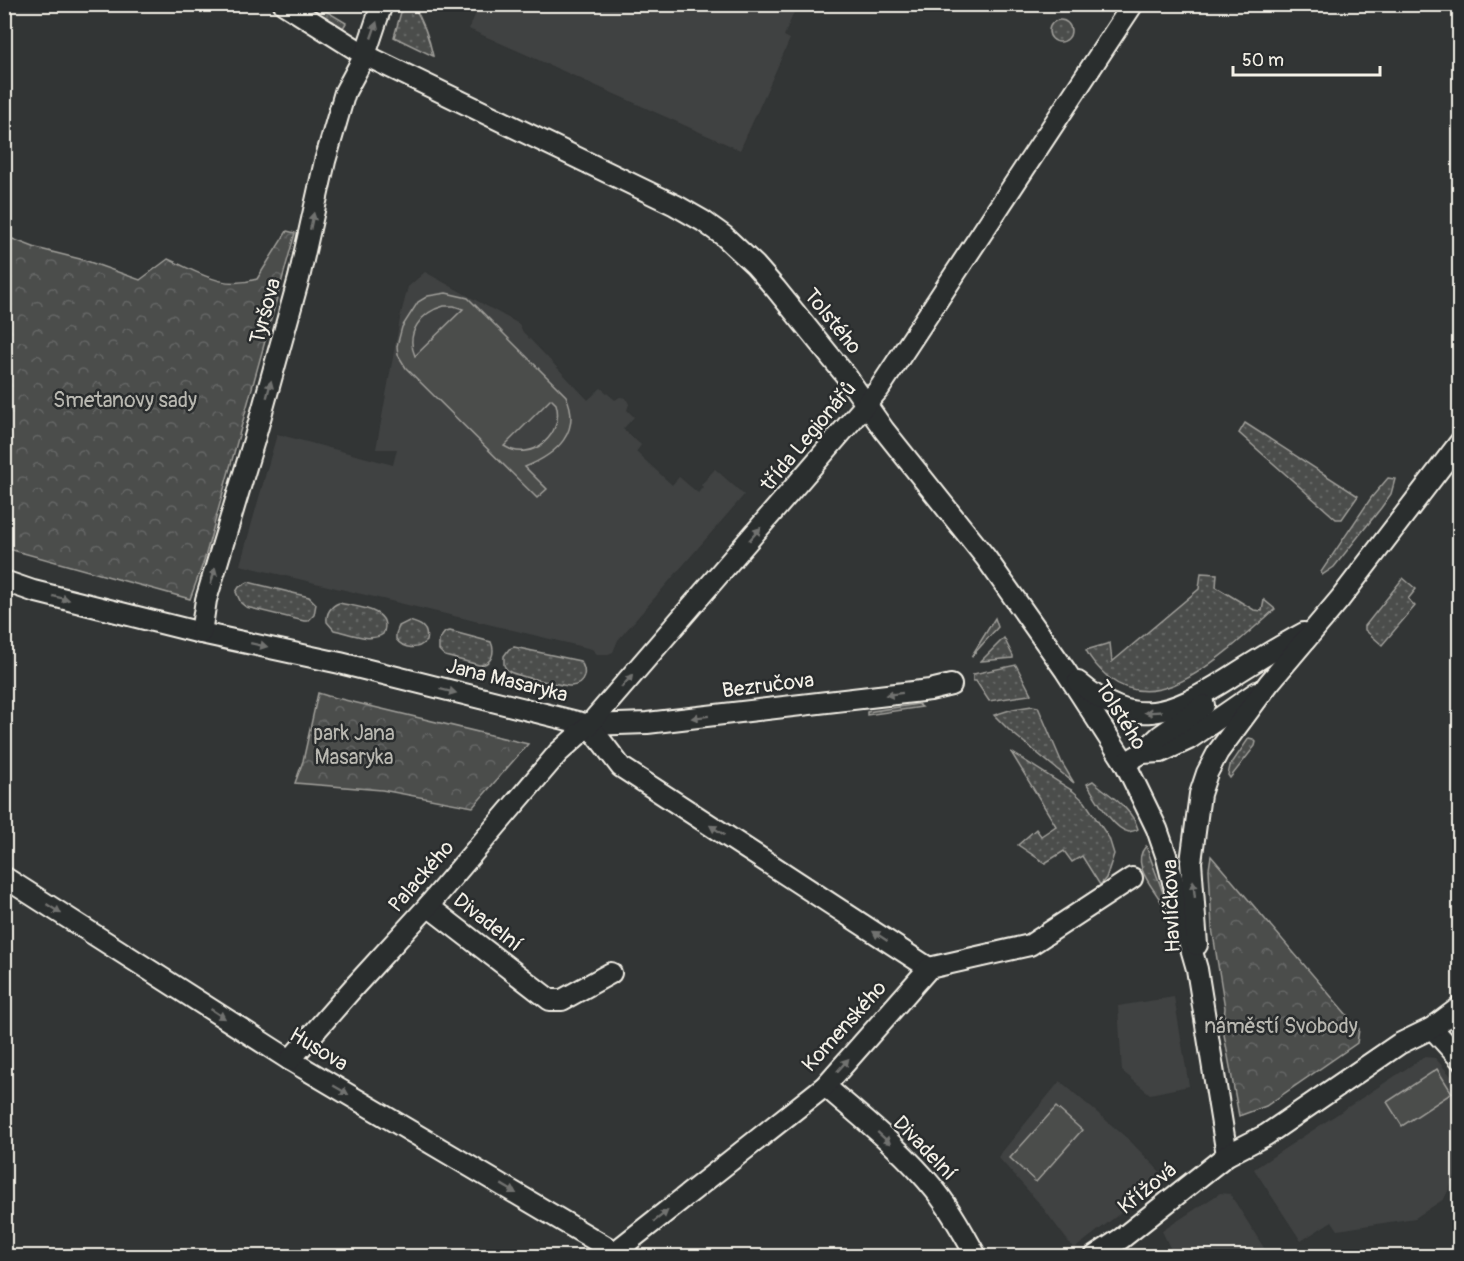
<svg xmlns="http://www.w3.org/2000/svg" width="1464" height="1261" font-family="Pangolin,sans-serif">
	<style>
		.built { fill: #404242 }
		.grass { fill: url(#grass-dots); stroke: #a09f9a; stroke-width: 1.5 }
		.forest { fill: url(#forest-crowns); stroke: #a09f9a; stroke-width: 1.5 }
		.garden { fill: #4b4d4c; stroke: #a09f9a; stroke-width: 1.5; fill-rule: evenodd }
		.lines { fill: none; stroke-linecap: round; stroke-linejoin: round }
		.street-casing { stroke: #f4f1e8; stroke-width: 24 }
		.street { stroke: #2a2d2e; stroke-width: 20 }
		.oneway { fill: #71726f }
		.labels { text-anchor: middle; stroke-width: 5; stroke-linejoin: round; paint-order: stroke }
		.street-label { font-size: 21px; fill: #f4f1e8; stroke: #2a2d2e }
		.park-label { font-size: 21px; fill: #b9b8b1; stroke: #2a2d2e }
	</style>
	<defs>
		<pattern id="grass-dots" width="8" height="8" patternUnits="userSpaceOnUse" patternTransform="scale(1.5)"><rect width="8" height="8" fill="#4b4d4c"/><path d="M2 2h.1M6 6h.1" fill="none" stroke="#666766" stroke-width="1.8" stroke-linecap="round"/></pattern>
		<pattern id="forest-crowns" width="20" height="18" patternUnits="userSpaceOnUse" patternTransform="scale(1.5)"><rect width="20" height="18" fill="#4b4d4c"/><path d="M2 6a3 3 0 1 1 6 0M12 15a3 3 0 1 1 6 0" fill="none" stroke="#666766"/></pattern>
	</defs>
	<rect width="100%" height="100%" fill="#323535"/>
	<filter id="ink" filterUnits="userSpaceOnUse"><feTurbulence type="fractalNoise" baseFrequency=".0167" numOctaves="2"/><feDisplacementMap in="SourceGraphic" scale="12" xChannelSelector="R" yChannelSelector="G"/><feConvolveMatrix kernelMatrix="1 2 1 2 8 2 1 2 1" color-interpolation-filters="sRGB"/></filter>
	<g filter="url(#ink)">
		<g class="built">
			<polygon points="480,4 797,4 797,5 784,36 790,39 740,150 469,29"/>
			<polygon points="425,272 519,324 523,332 588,400 601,388 615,400 620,397 626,398 629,404 627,410 634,417 623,429 641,445 636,452 672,485 679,477 698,493 703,487 701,485 715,469 744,495 618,640 613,652 606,655 598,655 592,649 240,565 277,434 393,465 397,449 376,449 401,314 408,287"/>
			<polygon points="1174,997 1189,1086 1150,1094 1122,1071 1118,1006"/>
			<polygon points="1424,1057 1435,1058 1459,1085 1459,1169 1444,1199 1415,1218 1338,1230 1332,1221 1301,1241 1254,1169"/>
			<polygon points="1060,1081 1129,1140 1166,1178 1074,1249 1040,1204 998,1157"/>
			<polygon points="1220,1193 1230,1194 1269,1256 1174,1256 1162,1231"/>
		</g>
		<g class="grass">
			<polygon points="305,5 316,5 346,23 343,28"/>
			<path d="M403 5H413C423 21 429 37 433 56L394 37Z"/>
			<circle cx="1060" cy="31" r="11"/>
			<polygon points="1245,423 1358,496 1342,519 1336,519 1239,433"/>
			<polygon points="1388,478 1395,479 1391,494 1381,508 1334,567 1322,575 1321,572 1371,498"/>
			<path d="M1201 573 1217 574 1216 587 1254 610 1262 611 1264 600 1275 609C1261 622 1247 634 1233 646 1199 673 1152 711 1109 678 1100 670 1091 661 1086 650L1110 643 1112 662 1199 589Z"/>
			<polygon points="1403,578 1416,589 1408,599 1415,606 1382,645 1365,630 1365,626"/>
			<polygon points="248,582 309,597 316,604 314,615 308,621 304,621 246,607 241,603 236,592 239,587"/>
			<path d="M339 603C356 607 394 609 383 634 371 643 349 633 334 630L327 622C326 613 331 606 339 603Z"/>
			<polygon points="995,618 998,627 971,657"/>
			<path d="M409 621C421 624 429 628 426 641 418 650 404 650 396 639V634L399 626Z"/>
			<path d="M450 631 491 642C496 653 491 665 479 665L445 656 439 650V640L445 632Z"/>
			<polygon points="1004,638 1013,656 1013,658 981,661"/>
			<path d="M514 647 580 661C588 671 585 685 571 686 563 686 518 676 510 672 506 670 506 669 504 665V656L509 649Z"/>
			<polygon points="1016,665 1031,694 1029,695 989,701 976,681 973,681 973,674"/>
			<polygon points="918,704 922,707 867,715 867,712"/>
			<polygon points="1032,706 1038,707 1062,763 1074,783 1010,731 994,715 1013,709"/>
			<polygon points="1249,738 1253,739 1256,742 1255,746 1230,778 1228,775 1230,766"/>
			<polygon points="1011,752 1073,791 1085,802 1109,838 1114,854 1106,878 1100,885 1082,856 1072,862 1064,851 1045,863 1018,845 1036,829 1041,836 1056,826"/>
			<path d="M1093 781C1109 795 1132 808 1138 829 1137 830 1130 832 1129 832 1113 830 1095 796 1087 784Z"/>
			<path d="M1146 846 1165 898 1173 937C1170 928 1169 918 1165 909 1158 891 1128 866 1146 846Z"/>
		</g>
		<g class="forest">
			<path d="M287 231 295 233 204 561 190 599 5 548V236L36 248 84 260 140 280 168 259C200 273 222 290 257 279Z"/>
			<polygon points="318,693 328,696 528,744 473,807 382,790 295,783 303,761"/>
			<polygon points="1211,856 1359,1029 1357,1043 1266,1106 1239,1116 1223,1029 1225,1008 1212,928 1209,869"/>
		</g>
		<g class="garden">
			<path d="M446 293 468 298 566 396C582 432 557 454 525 467L547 489 537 498 406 368 398 355 397 346 402 327 418 302 428 296ZM444 306H454L463 309 415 356C405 333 421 312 444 306ZM551 399 556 404C565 433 532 464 504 446Z"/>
			<polygon points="1437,1069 1452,1093 1402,1126 1387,1102"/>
			<polygon points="1056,1107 1082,1130 1036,1182 1010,1158"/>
		</g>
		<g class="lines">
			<g class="street-casing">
				<g id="street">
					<polyline points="284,4 365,55 675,205 703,221 724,236 755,265 776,289 847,377 884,430 986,558 1065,670 1125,763 1157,829 1167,858 1182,917 1197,969 1227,1155"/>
					<polyline points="4,581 33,591 201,633 340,663 589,725 647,723 930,690 951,685"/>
					<polyline points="201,633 206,600 255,437 299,278 325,161 345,92 365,55 382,4"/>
					<path d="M1078 682C1135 731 1172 714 1229 678 1254 662 1278 647 1304 633"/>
					<polyline points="589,725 621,767 929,968"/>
					<polyline points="1142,753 1161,752 1189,739 1257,692"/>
					<polyline points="1125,763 1142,753 1160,736 1204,705"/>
					<polyline points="4,877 290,1060 615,1252 629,1256"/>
					<polyline points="428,906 550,1000 562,1000 611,973"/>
					<polyline points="1197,945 1191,862 1200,794 1207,773 1218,752 1269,683 1340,599 1460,442"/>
					<polyline points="1432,1028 1460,1059"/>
					<polyline points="290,1060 353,988 428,906 558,753 589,725 879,389 1133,4"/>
					<path d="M825 1086C862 1118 904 1151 935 1190 951 1210 964 1234 976 1256"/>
					<polyline points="615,1252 825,1086 929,968 1030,945 1132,878"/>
					<polyline points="1095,1256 1122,1238 1227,1155 1266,1135 1399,1044 1432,1028 1460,1007"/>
				</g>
			</g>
			<use href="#street" class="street"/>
		</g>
		<defs><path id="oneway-solid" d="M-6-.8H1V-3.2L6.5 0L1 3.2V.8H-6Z" transform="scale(1.5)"/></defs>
		<g class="oneway">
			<use href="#oneway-solid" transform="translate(374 30) rotate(-71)"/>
			<use href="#oneway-solid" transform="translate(312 221) rotate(-78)"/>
			<use href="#oneway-solid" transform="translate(269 389) rotate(-75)"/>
			<use href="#oneway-solid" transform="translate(755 534) rotate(-49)"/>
			<use href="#oneway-solid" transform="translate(213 576) rotate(-74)"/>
			<use href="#oneway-solid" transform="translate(61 598) rotate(14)"/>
			<use href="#oneway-solid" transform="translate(259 645) rotate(12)"/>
			<use href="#oneway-solid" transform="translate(627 681) rotate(-49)"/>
			<use href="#oneway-solid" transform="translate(448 691) rotate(14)"/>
			<use href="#oneway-solid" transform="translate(894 694) rotate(173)"/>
			<use href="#oneway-solid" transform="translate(1153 712) rotate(177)"/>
			<use href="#oneway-solid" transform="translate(700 717) rotate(173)"/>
			<use href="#oneway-solid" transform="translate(717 830) rotate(-147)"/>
			<use href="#oneway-solid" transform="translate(1194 889) rotate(-96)"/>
			<use href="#oneway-solid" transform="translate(54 909) rotate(33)"/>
			<use href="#oneway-solid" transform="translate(880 936) rotate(-147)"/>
			<use href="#oneway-solid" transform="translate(218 1014) rotate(33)"/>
			<use href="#oneway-solid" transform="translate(843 1065) rotate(-48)"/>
			<use href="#oneway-solid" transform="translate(341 1090) rotate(30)"/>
			<use href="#oneway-solid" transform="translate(884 1138) rotate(42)"/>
			<use href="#oneway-solid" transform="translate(509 1189) rotate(31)"/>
			<use href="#oneway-solid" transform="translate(661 1216) rotate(-38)"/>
		</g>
	</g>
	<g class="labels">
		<g class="street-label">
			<text transform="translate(265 311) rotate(-75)" y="7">Tyršova</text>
			<text transform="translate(833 321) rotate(51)" y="7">Tolstého</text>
			<text transform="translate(808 436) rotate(-50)" y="7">třída Legionářů</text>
			<text transform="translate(507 680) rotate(14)" y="7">Jana Masaryka</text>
			<text transform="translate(768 685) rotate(-7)" y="7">Bezručova</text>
			<text transform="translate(1121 715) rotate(58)" y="7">Tolstého</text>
			<text transform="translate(421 876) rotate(-49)" y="7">Palackého</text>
			<text transform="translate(1171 906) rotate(-92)" y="7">Havlíčkova</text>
			<text transform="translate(488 922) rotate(38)" y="7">Divadelní</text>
			<text transform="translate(844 1026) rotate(-48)" y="7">Komenského</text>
			<text transform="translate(319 1049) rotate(31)" y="7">Husova</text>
			<text transform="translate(925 1148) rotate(46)" y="7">Divadelní</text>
			<text transform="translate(1147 1188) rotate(-39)" y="7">Křížová</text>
		</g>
		<g class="park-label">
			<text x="125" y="407">Smetanovy sady</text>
			<text x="354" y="740">park Jana<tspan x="354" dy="24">Masaryka</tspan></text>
			<text x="1281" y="1033">náměstí Svobody</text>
		</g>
	</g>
	<rect width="1464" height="1261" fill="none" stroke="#2a2d2e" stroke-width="24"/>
	<rect x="12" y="12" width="1440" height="1237" fill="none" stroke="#f4f1e8" stroke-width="2" filter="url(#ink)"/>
	<path d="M1233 66v9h147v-9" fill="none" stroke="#f4f1e8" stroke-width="3"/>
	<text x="1242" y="66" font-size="18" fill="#f4f1e8" stroke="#2a2d2e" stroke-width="4.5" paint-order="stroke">50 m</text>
</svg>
